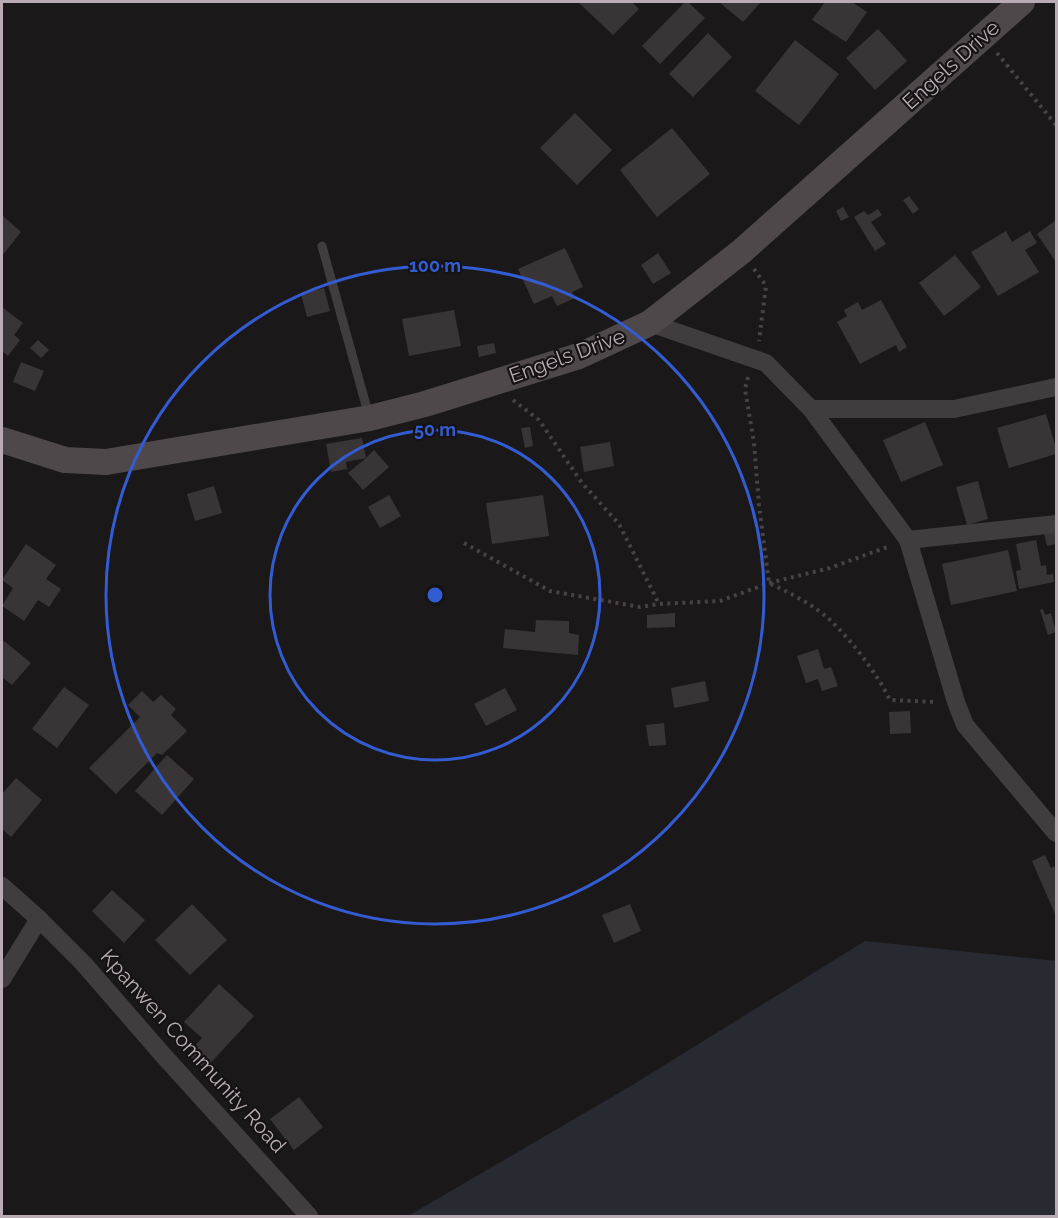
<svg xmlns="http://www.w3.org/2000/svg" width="1058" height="1218" font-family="Raleway,sans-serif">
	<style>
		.green { fill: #282a32 }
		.building { fill: #393537 }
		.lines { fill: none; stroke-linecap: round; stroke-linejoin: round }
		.path { stroke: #484245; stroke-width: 4; stroke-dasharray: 3 4.5; stroke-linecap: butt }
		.lane { stroke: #413c3e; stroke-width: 9 }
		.street { stroke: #413c3e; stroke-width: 18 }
		.secondary { stroke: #4f484b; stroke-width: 26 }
		.ring { fill: none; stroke: #345cd2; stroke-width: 3 }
		.labels { text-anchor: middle; stroke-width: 4.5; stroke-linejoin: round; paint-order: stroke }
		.street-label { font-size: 21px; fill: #b9abb3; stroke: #151314 }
		.centre { fill: #345cd2; stroke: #151314; stroke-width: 3 }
		.ring-label { font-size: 18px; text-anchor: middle; font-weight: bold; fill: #345cd2; stroke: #151314; stroke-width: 4.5; stroke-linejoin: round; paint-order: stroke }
	</style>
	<rect width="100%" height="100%" fill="#1a1819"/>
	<polygon class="green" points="865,941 1056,961 1056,1216 408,1216 629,1087"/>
	<g class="building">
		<polygon points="578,2 632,2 639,9 613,35"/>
		<polygon points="685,2 688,2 705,18 660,64 642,46"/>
		<polygon points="719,2 761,2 743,22"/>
		<polygon points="825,2 852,2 867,12 846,42 812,20"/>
		<polygon points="878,29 907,61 875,90 846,58"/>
		<polygon points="708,33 732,57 693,97 669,74"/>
		<polygon points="795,40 839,74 799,125 755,91"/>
		<polygon points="575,113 612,150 577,185 540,148"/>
		<polygon points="672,128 710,174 657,217 620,170"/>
		<polygon points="909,196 919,209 913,214 903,200"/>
		<polygon points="843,207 849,217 841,221 836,211"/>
		<polygon points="878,209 882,215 871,222 886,244 875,251 854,217 864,211 868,215"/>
		<polygon points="2,215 21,232 2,256"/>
		<polygon points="1056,220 1056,262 1037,234"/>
		<polygon points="1006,231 1012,242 1030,231 1037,243 1025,250 1039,272 998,296 971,252"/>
		<polygon points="565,248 583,287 572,292 575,298 557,306 552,296 534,304 518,269"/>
		<polygon points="658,253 671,273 653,284 641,265"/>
		<polygon points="955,255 981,287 944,316 919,283"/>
		<polygon points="324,288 330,311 307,317 301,294"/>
		<polygon points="881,300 907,347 899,352 896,345 860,364 837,322 847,316 844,310 858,302 862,310"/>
		<polygon points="2,307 23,323 14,335 20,340 8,356 2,351"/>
		<polygon points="454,310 461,346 409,356 402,319"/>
		<polygon points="38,340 49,350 41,358 30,348"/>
		<polygon points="494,343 496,353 479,357 477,346"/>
		<polygon points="21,362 44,371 35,391 13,382"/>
		<polygon points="1046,414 1056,448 1056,454 1009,468 997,428"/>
		<polygon points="925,422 943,465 901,482 883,440"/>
		<polygon points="530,427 533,446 525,448 521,428"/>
		<polygon points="362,438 366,458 374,450 389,467 363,490 348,473 366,458 346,462 347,469 331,472 326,444"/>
		<polygon points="610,442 614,466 584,472 580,447"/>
		<polygon points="978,481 988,519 967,525 956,487"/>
		<polygon points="214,486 222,513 195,521 187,494"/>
		<polygon points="389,495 401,516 380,528 368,507"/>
		<polygon points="543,495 549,536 492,544 486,503"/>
		<polygon points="1056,531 1056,544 1047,546 1044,533"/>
		<polygon points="1036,540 1041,566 1046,565 1047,575 1053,574 1054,582 1019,589 1016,571 1021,570 1016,544"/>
		<polygon points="26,544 56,565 46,579 61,589 49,607 38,600 24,621 2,606 13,588 2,580"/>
		<polygon points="1008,550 1017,591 951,605 942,564"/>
		<polygon points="1043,609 1045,615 1051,613 1056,632 1048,635 1040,610"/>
		<polygon points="675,613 675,627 647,628 647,615"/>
		<polygon points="536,620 569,621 569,633 579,635 578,655 503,648 505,629 535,632"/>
		<polygon points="4,641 31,663 12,685 2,677 2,643"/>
		<polygon points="818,649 824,669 831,667 838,686 822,691 818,679 806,683 797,656"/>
		<polygon points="705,681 709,701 674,708 671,688"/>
		<polygon points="64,687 89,705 57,748 32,729"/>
		<polygon points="505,688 517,710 486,726 474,704"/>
		<polygon points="142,691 153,702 161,695 176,709 171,715 187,731 162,755 157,753 116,794 89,768 140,717 128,705"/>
		<polygon points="910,711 911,733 890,734 889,712"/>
		<polygon points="664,723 666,745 649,746 646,725"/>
		<polygon points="167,755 194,779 162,815 135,791"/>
		<polygon points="16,778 42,800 11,837 2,829 2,794"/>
		<polygon points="1045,855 1051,868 1054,866 1056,871 1056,913 1055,914 1032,861"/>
		<polygon points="112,890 145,920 124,943 92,911"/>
		<polygon points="192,904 227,940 190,975 155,940"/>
		<polygon points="630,904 641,931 614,943 602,915"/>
		<polygon points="219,984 254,1016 205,1069 187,1054 202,1038 184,1022"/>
		<polygon points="299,1097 323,1127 294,1150 270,1119"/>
	</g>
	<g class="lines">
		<g class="path">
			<polyline points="997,53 1056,125"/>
			<polyline points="754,269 766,286 759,341"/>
			<path d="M748 377 745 389 754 443 759 505 769 583C790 593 812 604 829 619 852 641 876 672 890 700L937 702"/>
			<polyline points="513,400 539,420 582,483 619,524 659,604"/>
			<polyline points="464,543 550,591 640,607 659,604 720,601 769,583 830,568 890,546"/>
		</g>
		<polyline class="lane" points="322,246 369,416"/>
		<g class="street">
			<polyline points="650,323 766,363 811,409 908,540 956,702 965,725 1056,833"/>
			<polyline points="811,409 954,409 1056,387"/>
			<polyline points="908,540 1056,524"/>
			<polyline points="2,886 39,919 2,979"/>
			<polyline points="39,919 83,963 163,1055 309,1216"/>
		</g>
		<polyline class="secondary" points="2,440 65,460 106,462 370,418 425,404 579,356 650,323 742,251 1022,2"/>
	</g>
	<g class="ring">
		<circle cx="435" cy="595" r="165"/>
		<circle cx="435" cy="595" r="329"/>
	</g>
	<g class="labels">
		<g class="street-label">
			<text transform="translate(951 65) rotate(-42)" y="7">Engels Drive</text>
			<text transform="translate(567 356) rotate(-20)" y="7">Engels Drive</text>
			<text transform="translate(193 1051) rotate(48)" y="7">Kpanwen Community Road</text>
		</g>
	</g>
	<circle cx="435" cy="595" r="9" class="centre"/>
	<g class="ring-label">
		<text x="435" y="272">100 m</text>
		<text x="435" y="436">50 m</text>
	</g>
	<rect width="1058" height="1218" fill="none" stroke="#b9abb3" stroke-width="6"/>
</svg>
